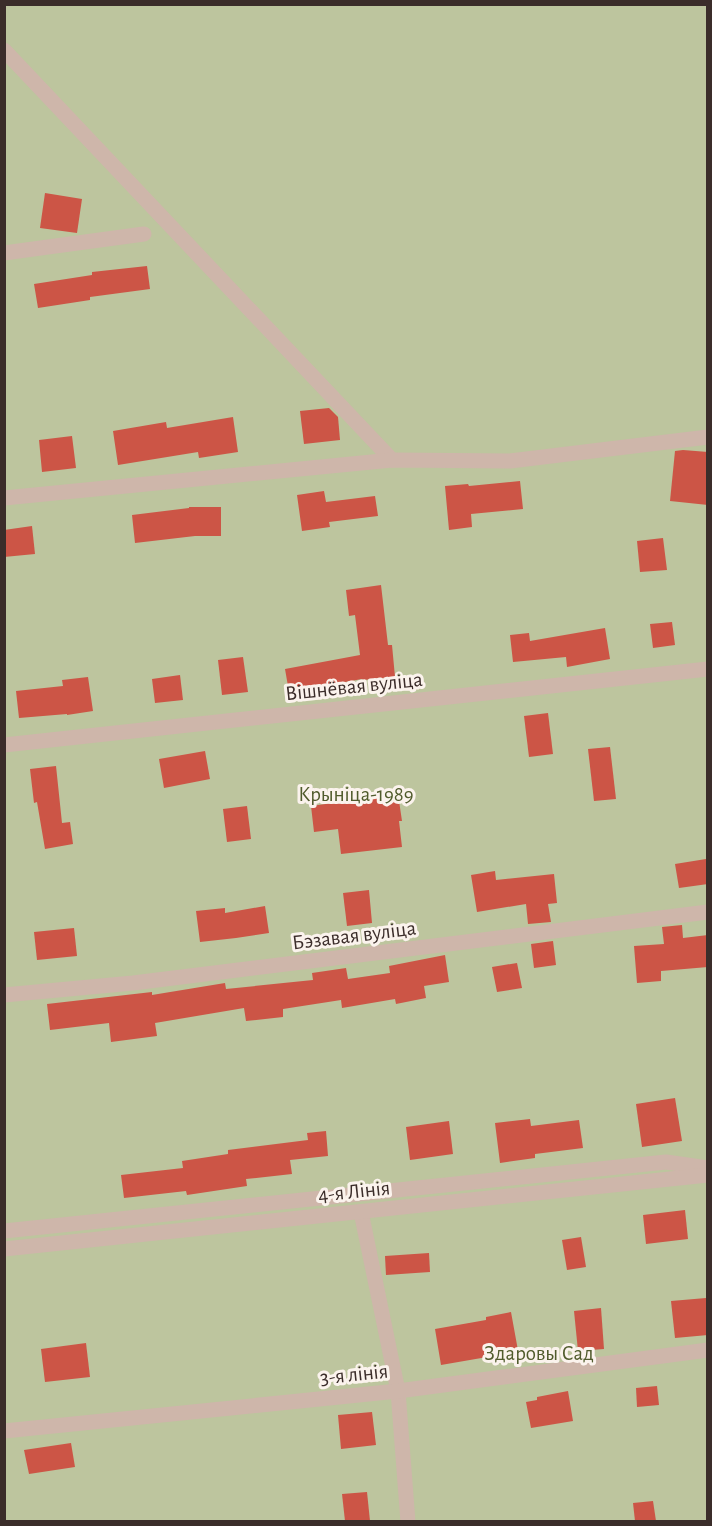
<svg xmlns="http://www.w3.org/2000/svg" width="712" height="1526" font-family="'Alegreya Sans',sans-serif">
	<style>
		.green { fill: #bdc59e }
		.building { fill: #cc5546 }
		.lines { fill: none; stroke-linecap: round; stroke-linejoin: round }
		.minor { stroke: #ceb6aa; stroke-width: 15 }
		.labels { text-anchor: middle; stroke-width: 6; stroke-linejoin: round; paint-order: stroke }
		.street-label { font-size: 21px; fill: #3b2d2a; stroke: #fbf3ed }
		.park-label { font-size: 21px; fill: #505b2c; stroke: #fbf3ed }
	</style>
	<rect width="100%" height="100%" fill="#f4e8e0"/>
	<polygon class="green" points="5,5 707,5 707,1521 5,1522"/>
	<g class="building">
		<polygon points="45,193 82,199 77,233 40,228"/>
		<polygon points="147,266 150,289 90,297 90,300 38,308 34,284 92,275 92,272"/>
		<polygon points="329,408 338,417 340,440 304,444 300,411"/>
		<polygon points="233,417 238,452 199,458 198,452 118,465 113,431 166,422 167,428"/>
		<polygon points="72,436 76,468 42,472 39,440"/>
		<polygon points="683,450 708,452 708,505 670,501 675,451"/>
		<polygon points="520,481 523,509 471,514 472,527 449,530 445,486 468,484 469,486"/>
		<polygon points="324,491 326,502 375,496 378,516 329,522 330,527 302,531 297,495"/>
		<polygon points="189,507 221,507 221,536 195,536 135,543 132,515 189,508"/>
		<polygon points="32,526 35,554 4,557 4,530"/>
		<polygon points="663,538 667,570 640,572 637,541"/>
		<polygon points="381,585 388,645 392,645 395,677 363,680 362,679 289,692 285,669 360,655 355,615 349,616 346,590"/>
		<polygon points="672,622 675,645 653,648 650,624"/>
		<polygon points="605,628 610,659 567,667 566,657 513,662 510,635 529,633 530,641"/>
		<polygon points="243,657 248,692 222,695 218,660"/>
		<polygon points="180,675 183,700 155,703 152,679"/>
		<polygon points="88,677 93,711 67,715 67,714 19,718 16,691 63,686 62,680"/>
		<polygon points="548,713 553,754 529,757 524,716"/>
		<polygon points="610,747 616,799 594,801 588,749"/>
		<polygon points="205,751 210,779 164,788 159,759"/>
		<polygon points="56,766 62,823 70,822 73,844 45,849 37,802 34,803 30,769"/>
		<polygon points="398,794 402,821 399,821 402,847 341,854 338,829 314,832 311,806"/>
		<polygon points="247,806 251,839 227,842 223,809"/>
		<polygon points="706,859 708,884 679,888 675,864"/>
		<polygon points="495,871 496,880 554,874 557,903 548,904 551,922 528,924 526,904 477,912 471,875"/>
		<polygon points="369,890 372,923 347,926 343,893"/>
		<polygon points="265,906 269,933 236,938 200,942 196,911 225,908 225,913"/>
		<polygon points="682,925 683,938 708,935 708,967 661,971 661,981 637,983 634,946 664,944 662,927"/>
		<polygon points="74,928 77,956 37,960 34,932"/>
		<polygon points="553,941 556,965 534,968 531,944"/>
		<polygon points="445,955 449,982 424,986 426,998 396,1004 395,999 342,1008 341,1000 283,1009 283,1017 246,1021 244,1008 155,1023 157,1036 111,1042 109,1023 50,1030 47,1004 152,992 152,995 225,983 226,989 313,980 312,973 346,968 348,979 390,973 389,966"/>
		<polygon points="517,963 522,988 497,992 492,967"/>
		<polygon points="675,1098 682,1141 642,1147 636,1104"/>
		<polygon points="530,1119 531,1126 579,1120 583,1148 535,1154 535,1158 500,1163 495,1123"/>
		<polygon points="449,1121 453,1154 410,1160 406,1127"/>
		<polygon points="326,1131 328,1156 290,1160 292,1174 246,1179 247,1186 187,1195 186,1191 124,1198 121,1175 183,1168 182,1161 228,1154 228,1150 308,1140 307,1133"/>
		<polygon points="685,1210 688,1239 646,1244 643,1215"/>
		<polygon points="581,1237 586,1267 567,1270 562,1240"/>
		<polygon points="429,1253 430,1272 386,1275 385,1256"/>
		<polygon points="706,1298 708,1335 675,1338 671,1301"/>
		<polygon points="601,1308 604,1349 578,1351 574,1311"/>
		<polygon points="511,1312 519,1356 493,1360 493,1356 441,1365 435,1329 486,1320 486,1317"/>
		<polygon points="86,1343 90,1377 45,1382 41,1349"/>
		<polygon points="657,1386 659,1405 637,1407 636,1388"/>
		<polygon points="568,1391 573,1421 531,1428 526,1402 537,1400 537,1397"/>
		<polygon points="372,1412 376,1445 341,1449 338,1415"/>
		<polygon points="71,1443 75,1467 29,1474 24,1450"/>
		<polygon points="367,1492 370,1521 345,1521 342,1494"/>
		<polygon points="653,1501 656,1521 635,1521 633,1503"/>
	</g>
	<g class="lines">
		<g class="minor">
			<polyline points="4,50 392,460"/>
			<polyline points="4,253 144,234"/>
			<polyline points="4,498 392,460 510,461 708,437"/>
			<polyline points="4,745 708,669"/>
			<polyline points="4,995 133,983 708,912"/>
			<polyline points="361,1212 398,1391 408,1522"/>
			<polyline points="4,1231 666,1162 708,1168"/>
			<polyline points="4,1249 708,1175"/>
			<polyline points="4,1431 398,1391 708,1350"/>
		</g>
	</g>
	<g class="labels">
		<g class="street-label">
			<text transform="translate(354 686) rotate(-6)" y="7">Вішнёвая вуліца</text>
			<text transform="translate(354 935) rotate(-7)" y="7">Бэзавая вуліца</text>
			<text transform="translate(354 1191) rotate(-6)" y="7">4-я Лінія</text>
			<text transform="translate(354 1374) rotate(-6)" y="7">3-я лінія</text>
		</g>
		<g class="park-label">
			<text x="356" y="801">Крыніца-1989</text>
			<text x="539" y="1360">Здаровы Сад</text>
		</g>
	</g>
	<rect width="712" height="1526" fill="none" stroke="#3b2d2a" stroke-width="12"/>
</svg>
